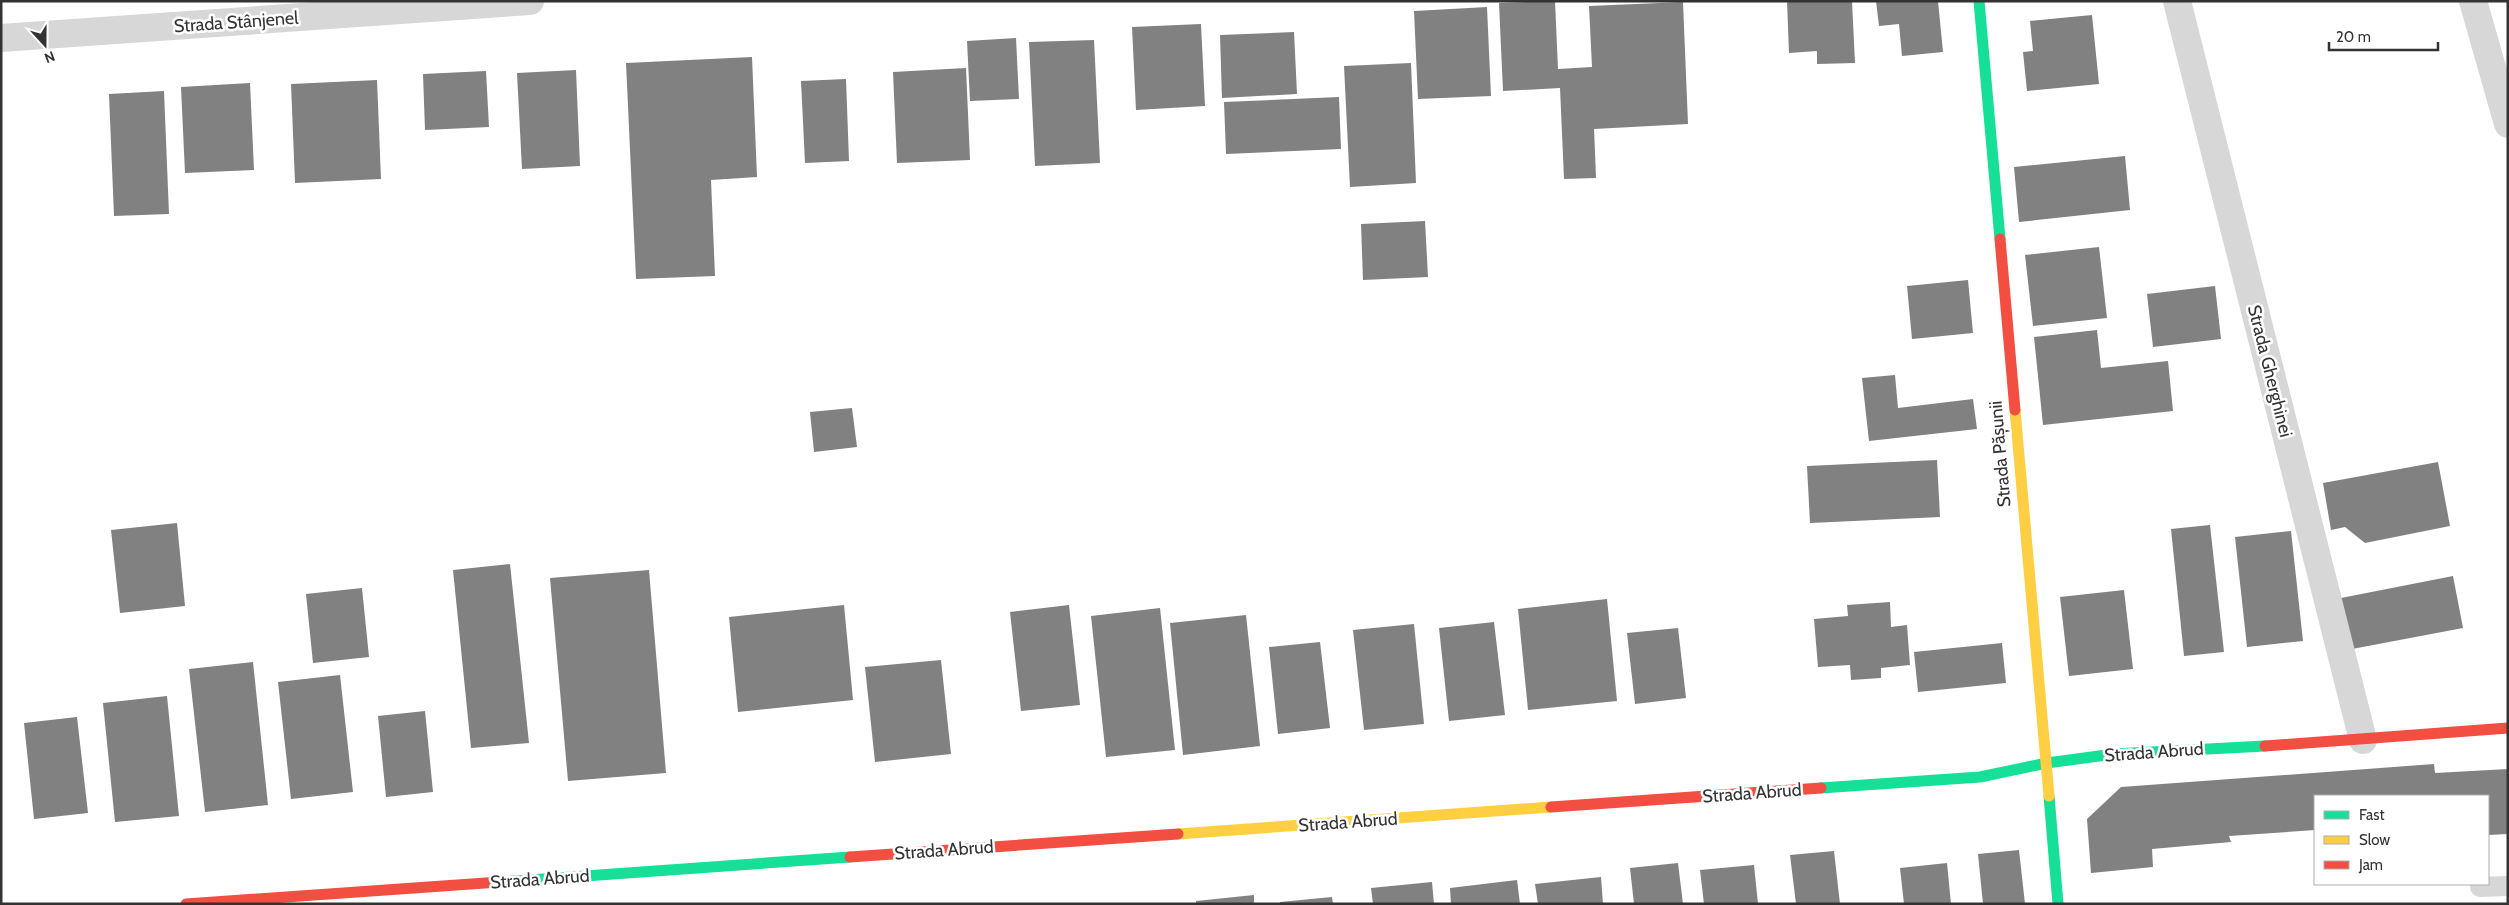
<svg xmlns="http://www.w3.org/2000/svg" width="2509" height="905" font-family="Cabin,sans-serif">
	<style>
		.building { fill: #818181 }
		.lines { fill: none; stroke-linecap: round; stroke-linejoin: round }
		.lane { stroke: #d7d7d7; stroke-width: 20 }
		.street { stroke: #d7d7d7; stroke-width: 28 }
		.fast { stroke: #16e098; stroke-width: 11 }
		.slow { stroke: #ffcf43; stroke-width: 11 }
		.jam { stroke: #f24e42; stroke-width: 11 }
		.labels { text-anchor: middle; stroke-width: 5; stroke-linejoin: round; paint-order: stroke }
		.street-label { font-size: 18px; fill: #333; stroke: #fff }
	</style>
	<rect width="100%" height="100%" fill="#fff"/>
	<g class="building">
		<polygon points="1555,1 1558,69 1592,67 1589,6 1683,2 1688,124 1594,129 1593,102 1596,178 1564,179 1560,88 1503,91 1499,3"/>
		<polygon points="1787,1 1852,1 1855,63 1817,64 1817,51 1789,53"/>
		<polygon points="1876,1 1938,1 1943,52 1902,56 1899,24 1879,26"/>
		<polygon points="1487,7 1491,96 1418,99 1414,11"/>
		<polygon points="2092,15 2099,84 2027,91 2023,52 2033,51 2030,21"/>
		<polygon points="1201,24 1205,106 1136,110 1132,27"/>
		<polygon points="1294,32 1297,94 1222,98 1220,35"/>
		<polygon points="1016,38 1019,99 970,101 967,41"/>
		<polygon points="1094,40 1100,163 1035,166 1029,42"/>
		<polygon points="752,57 757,177 711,180 715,276 636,279 626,63"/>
		<polygon points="1411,63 1416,183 1350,187 1344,66"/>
		<polygon points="966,68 970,160 897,163 893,72"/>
		<polygon points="576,70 580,166 522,169 517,73"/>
		<polygon points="486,71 489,127 425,130 423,74"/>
		<polygon points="846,79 849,161 805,163 801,81"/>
		<polygon points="377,80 381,179 295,183 291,84"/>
		<polygon points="250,83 254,170 185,173 181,87"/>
		<polygon points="164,91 169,214 114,216 109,94"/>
		<polygon points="1339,97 1341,149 1226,154 1224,102"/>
		<polygon points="2125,156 2130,210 2019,222 2014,167"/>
		<polygon points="1425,221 1428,277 1363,280 1361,224"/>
		<polygon points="2099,247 2107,318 2033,326 2025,255"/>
		<polygon points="1968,280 1973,333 1912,339 1907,286"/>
		<polygon points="2215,286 2221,339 2153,347 2147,294"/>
		<polygon points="2097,330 2101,368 2168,361 2173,411 2043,425 2034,337"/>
		<polygon points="1895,375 1898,408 1973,399 1977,429 1869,441 1862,378"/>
		<polygon points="852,408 857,447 814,452 810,412"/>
		<polygon points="1937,460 1940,517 1810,523 1807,466"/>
		<polygon points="2438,462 2450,526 2365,543 2345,527 2331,530 2323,483"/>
		<polygon points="177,523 185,606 120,613 111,530"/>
		<polygon points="2210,525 2224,652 2184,656 2171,529"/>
		<polygon points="2291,531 2303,641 2247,647 2235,537"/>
		<polygon points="510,564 529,743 471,748 453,570"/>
		<polygon points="649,570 666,773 568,781 550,578"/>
		<polygon points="2453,576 2463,628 2352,649 2341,598"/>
		<polygon points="362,588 369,657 313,663 306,594"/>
		<polygon points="2124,590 2133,669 2069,676 2060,597"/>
		<polygon points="1607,599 1617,701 1528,710 1518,609"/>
		<polygon points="1890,602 1891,627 1907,625 1910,665 1881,668 1881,678 1851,680 1850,665 1818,667 1814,619 1848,616 1847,605"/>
		<polygon points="844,605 853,700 738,712 729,617"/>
		<polygon points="1069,605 1080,705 1021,711 1010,612"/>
		<polygon points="1160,608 1175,750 1106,757 1091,616"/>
		<polygon points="1246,615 1260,746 1183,755 1170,623"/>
		<polygon points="1494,622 1505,715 1449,721 1439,628"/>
		<polygon points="1414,624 1424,724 1364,730 1353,630"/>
		<polygon points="1678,628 1686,698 1635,704 1627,633"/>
		<polygon points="1320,642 1330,728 1278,734 1269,647"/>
		<polygon points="2002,643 2006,683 1918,692 1914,652"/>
		<polygon points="941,660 951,754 875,762 865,667"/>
		<polygon points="253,662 268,805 205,812 189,669"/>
		<polygon points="340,675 353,792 291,799 278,682"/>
		<polygon points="167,696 179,816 115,822 103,703"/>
		<polygon points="425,711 433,792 386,797 378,716"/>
		<polygon points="77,717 88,813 34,819 24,723"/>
		<polygon points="2434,764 2435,773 2508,769 2508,834 2488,835 2488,796 2315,796 2315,830 2229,836 2231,842 2152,849 2153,867 2091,873 2087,819 2121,787"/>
		<polygon points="2019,850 2025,904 1983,904 1978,854"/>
		<polygon points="1834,851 1840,904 1796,904 1790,855"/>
		<polygon points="1678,863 1683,904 1634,904 1630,868"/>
		<polygon points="1947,863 1951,904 1904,904 1900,868"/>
		<polygon points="1754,865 1758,904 1704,904 1700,870"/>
		<polygon points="1601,877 1603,904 1538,904 1535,884"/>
		<polygon points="1517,880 1520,904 1451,904 1450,888"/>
		<polygon points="1432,882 1434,904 1373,904 1371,888"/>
		<polygon points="1254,895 1254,904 1196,904 1196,901"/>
		<polygon points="1332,897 1333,904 1280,904 1280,902"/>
	</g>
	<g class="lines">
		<polyline class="lane" points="2480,887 2508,886"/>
		<g class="street">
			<polyline points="2177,1 2363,740"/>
			<polyline points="2473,1 2508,124"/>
			<polyline points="1,38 530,1"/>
		</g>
		<g class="fast">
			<polyline points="1979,1 2000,239"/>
			<polyline points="1821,788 1980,777 2047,763 2114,754 2265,746"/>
			<polyline points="2049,796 2058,904"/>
			<polyline points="515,881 850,857"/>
		</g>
		<g class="slow">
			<polyline points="2015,410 2049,796"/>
			<polyline points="1178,834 1551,807"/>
		</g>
		<g class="jam">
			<polyline points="2000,239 2015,410"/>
			<polyline points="2265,746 2508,728"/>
			<polyline points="1551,807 1821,788"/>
			<polyline points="850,857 1178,834"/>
			<polyline points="186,904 515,881"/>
		</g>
	</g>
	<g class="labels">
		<g class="street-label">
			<text transform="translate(236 22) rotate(-4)" y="6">Strada Stânjenel</text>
			<text transform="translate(2270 371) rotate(76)" y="6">Strada Gherghinei</text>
			<text transform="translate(2000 454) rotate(-95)" y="6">Strada Pășunii</text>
			<text transform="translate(2154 752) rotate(-4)" y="6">Strada Abrud</text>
			<text transform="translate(1752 793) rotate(-4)" y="6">Strada Abrud</text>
			<text transform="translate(1348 822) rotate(-4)" y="6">Strada Abrud</text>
			<text transform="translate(944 850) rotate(-4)" y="6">Strada Abrud</text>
			<text transform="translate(540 879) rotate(-4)" y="6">Strada Abrud</text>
		</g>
	</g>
	<rect width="2509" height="905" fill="none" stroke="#333333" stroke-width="5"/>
	<rect x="2314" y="795" width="175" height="90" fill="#ffffff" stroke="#adadad"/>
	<rect x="2324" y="811" width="25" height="8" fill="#16e098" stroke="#adadad"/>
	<text x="2359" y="820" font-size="15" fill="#333333">Fast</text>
	<rect x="2324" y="836" width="25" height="8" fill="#ffcf43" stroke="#adadad"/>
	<text x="2359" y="845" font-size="15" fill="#333333">Slow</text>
	<rect x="2324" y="861" width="25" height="8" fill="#f24e42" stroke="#adadad"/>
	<text x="2359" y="870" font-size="15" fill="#333333">Jam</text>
	<g transform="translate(45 45) rotate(159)" stroke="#ffffff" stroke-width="4" paint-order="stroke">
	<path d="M0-4L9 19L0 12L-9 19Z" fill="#333333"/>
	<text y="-8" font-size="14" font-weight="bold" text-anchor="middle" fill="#333333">N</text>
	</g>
	<path d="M2329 42v8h109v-8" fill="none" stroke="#333333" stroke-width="2.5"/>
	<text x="2336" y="42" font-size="15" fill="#333333" stroke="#ffffff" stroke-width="4" paint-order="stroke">20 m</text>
</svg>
